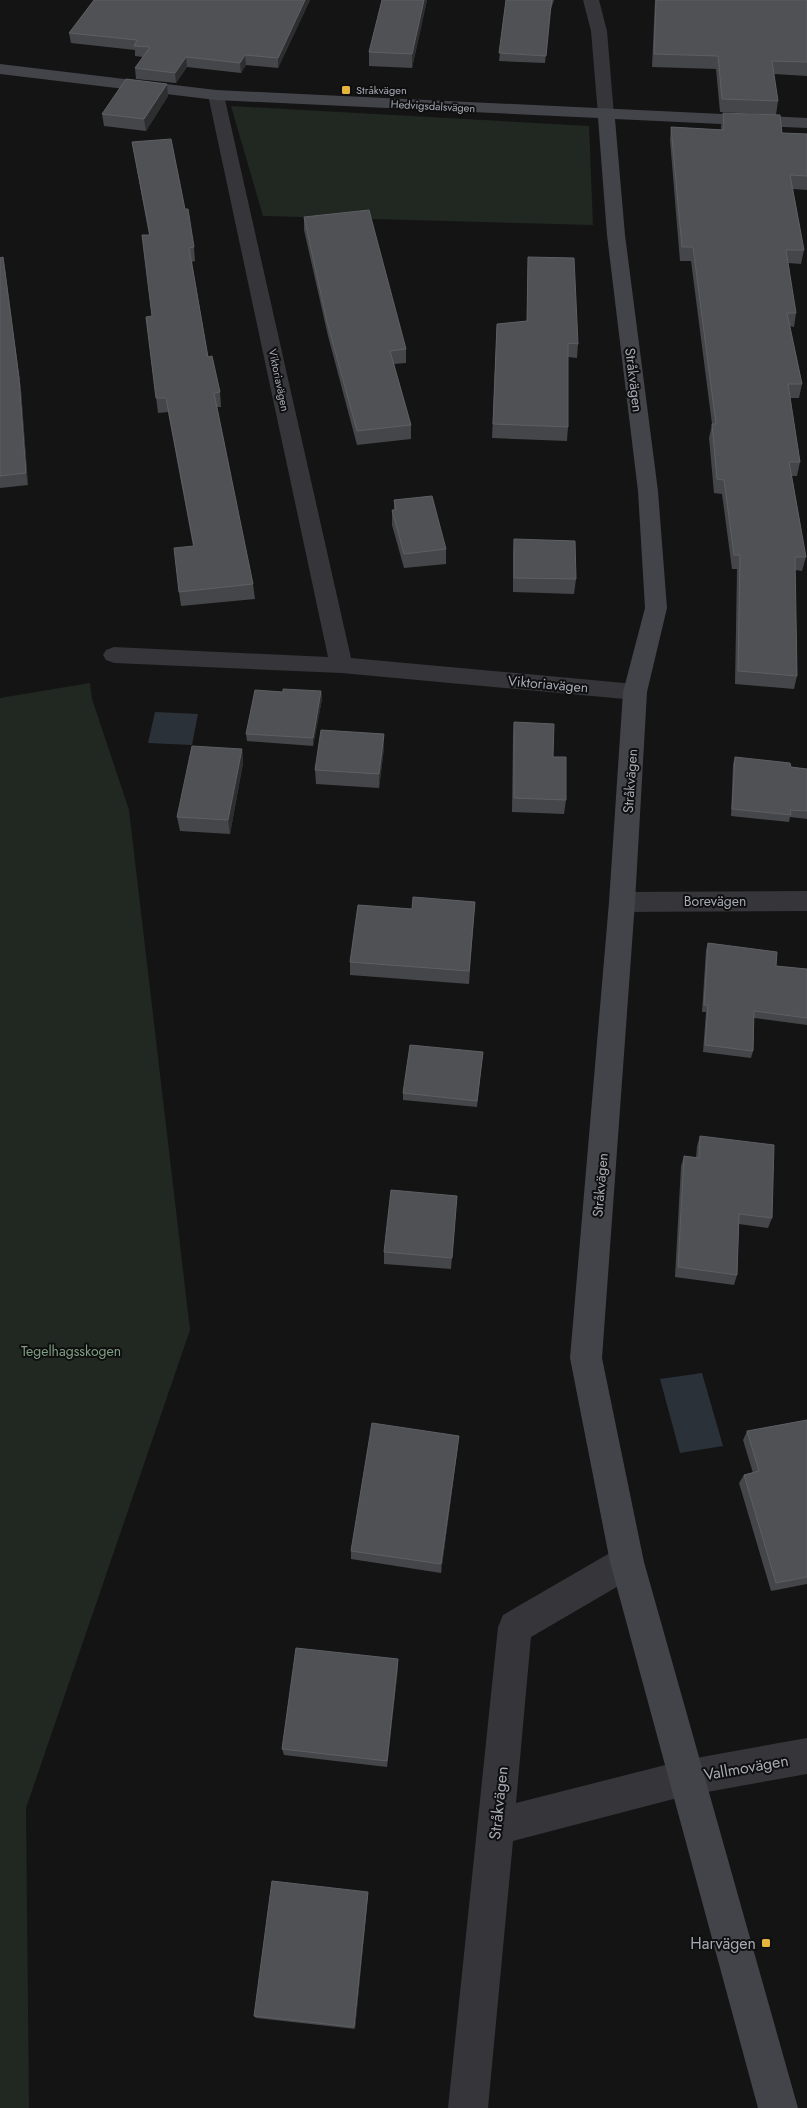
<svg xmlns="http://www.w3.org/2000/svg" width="807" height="2108" font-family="Jost,sans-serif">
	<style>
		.green { fill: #202821 }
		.water { fill: #2b3138 }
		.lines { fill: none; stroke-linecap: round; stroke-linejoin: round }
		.street { fill: #35353a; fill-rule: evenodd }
		.secondary { fill: #43444a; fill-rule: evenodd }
		.wall { fill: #45464a }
		.shaded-wall { fill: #2d2e30 }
		.building { fill: #505155; stroke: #5d5f64 }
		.poi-dot { fill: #e4b43d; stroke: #0f0f10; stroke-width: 2 }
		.labels { text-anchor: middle; stroke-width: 4; stroke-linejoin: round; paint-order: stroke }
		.far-poi-label { font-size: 11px; fill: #a6aab4; stroke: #0f0f10; text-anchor: start }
		.far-street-label { font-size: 11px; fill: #a6aab4; stroke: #0f0f10 }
		.street-label { font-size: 14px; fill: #a6aab4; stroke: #0f0f10 }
		.park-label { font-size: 14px; fill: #7f9e82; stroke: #0f0f10 }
		.near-street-label { font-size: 16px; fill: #a6aab4; stroke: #0f0f10 }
		.near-poi-label { font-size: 16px; fill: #a6aab4; stroke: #0f0f10; text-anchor: end }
	</style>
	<rect width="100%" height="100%" fill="#141415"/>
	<g class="green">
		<polygon points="231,106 589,126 593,225 263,216"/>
		<polygon points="90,683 92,699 129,810 190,1330 26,1808 29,2108 0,2108 0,698"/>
	</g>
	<g class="water">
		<polygon points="155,712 198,714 192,745 148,743"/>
		<polygon points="702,1373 723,1446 680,1453 660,1379"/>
	</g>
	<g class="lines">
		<g class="street">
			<polygon points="583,0 599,0 607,31 614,115 612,118 600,118 598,115 591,31"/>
			<polygon points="216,90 222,92 224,95 351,658 635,684 643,686 647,692 643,698 635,700 341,673 114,663 106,660 103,655 106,650 114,647 328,657 208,95 210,92"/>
			<polygon points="807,891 807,911 622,912 613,909 609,902 613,895 622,892"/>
			<polygon points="627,1545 639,1550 644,1562 639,1574 531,1637 516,1803 685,1760 807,1738 807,1774 685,1796 513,1841 488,2108 448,2108 498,1627 503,1615 615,1550"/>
		</g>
		<polygon class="secondary" points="0,64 216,90 807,118 807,128 615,119 625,235 658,491 667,608 647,692 635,902 602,1358 644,1562 798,2108 758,2108 610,1562 570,1358 609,902 623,692 645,608 638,491 607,235 598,118 216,100 0,74"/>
	</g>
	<g class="wall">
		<polygon points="94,0 310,0 278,68 246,65 241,73 187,67 176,83 136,79 135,68 143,57 135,56 135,50 71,43 69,33"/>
		<polygon points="382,0 427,0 412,68 369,66 369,52"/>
		<polygon points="506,0 554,0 550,12 545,63 499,61"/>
		<polygon points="655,0 807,0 807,76 774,74 778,101 776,115 720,112 716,69 652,67"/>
		<polygon points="167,84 168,96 146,131 104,126 102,114"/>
		<polygon points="723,113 782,133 807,134 807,190 793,189 804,250 801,264 788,263 796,313 794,327 790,326 802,384 799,398 790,398 800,462 797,476 792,476 806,557 802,571 795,570 797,676 794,689 735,684 737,569 732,569 722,494 714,493 709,438 712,424 691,261 680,261 670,140 671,127 721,130 721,126"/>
		<polygon points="132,142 185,209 194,247 195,261 192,262 208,357 220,392 221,407 217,407 253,584 255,599 181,606 179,592 193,546 168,412 158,413 146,317 152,316 149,235"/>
		<polygon points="304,217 406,349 406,363 394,364 411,425 411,439 357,445 328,336 304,230"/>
		<polygon points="3,257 5,269 21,390 28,485 0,488 0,258"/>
		<polygon points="528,257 578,344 577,358 568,357 568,427 567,441 492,438 497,324 527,321"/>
		<polygon points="394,500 446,549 446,564 404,568 392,525 392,510 394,510"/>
		<polygon points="514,539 576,579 574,594 513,592 513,554"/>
		<polygon points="321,691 322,699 313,746 247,741 246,734 283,692"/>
		<polygon points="514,722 553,757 566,800 564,814 512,812 513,736"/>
		<polygon points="384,734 384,748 379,788 316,784 315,770"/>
		<polygon points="242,749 243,763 230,834 180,831 177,817"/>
		<polygon points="735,757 791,767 807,769 807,819 790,817 789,822 731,816 733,764"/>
		<polygon points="475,902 469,984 350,975 350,962"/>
		<polygon points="708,943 776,966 807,969 807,1025 754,1018 753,1051 751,1058 703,1052 706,1012 702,1012 706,950"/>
		<polygon points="483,1052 477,1107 403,1100 403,1093"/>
		<polygon points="700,1136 772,1218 768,1228 739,1224 737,1275 734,1285 675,1277 681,1166 684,1156 696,1158 697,1146"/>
		<polygon points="457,1196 451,1269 384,1264 384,1252"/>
		<polygon points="807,1420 807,1584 771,1591 739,1483 744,1475 753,1473 743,1440 747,1431"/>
		<polygon points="458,1445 441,1573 351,1559 351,1551"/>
		<polygon points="398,1667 387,1767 284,1755 282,1749"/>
		<polygon points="368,1895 355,2029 256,2018 254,2016"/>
	</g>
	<g class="shaded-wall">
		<polygon points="305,0 310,0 278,68 278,58"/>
		<polygon points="424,0 427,0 412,68 412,54"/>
		<polygon points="245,55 246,65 241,73 240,63"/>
		<polygon points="186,57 187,67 176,83 175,73"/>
		<polygon points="167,84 168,96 146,131 144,119"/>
		<polygon points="3,257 5,269 21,390 28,485 26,473"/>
		<polygon points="321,691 322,699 313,746 313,738"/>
		<polygon points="384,734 384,748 379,788 379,774"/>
		<polygon points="242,749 243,763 230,834 228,820"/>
		<polygon points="459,1436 458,1445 441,1573 441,1564"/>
		<polygon points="398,1659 398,1667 387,1767 387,1761"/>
		<polygon points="368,1892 368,1895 355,2029 354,2027"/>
	</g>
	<g class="building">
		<polygon points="94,0 305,0 278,58 245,55 240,63 186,57 175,73 135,68 150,47 134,46 137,40 69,33"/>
		<polygon points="382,0 424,0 412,54 369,52"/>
		<polygon points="506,0 552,0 551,5 546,56 499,53"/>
		<polygon points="656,0 807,0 807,62 772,61 778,101 722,99 718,56 654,54"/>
		<polygon points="126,79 167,84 144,119 102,114"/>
		<polygon points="723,113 780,115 782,133 807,134 807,176 790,175 804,250 786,250 796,313 787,313 802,384 788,384 800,462 789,462 806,557 795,557 797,676 738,671 740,555 734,555 724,480 717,479 712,424 716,424 693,247 682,247 671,127 724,130"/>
		<polygon points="171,139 185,209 188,209 194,247 189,248 208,357 212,356 220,392 214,393 253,584 179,592 174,548 194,546 166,398 156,398 146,317 152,316 142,235 150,235 132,142"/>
		<polygon points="369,210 406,349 390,351 411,425 357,431 327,322 304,217"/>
		<polygon points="3,257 19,378 26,473 0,476 0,258"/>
		<polygon points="528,257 574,258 578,344 568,343 568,427 493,424 497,324 527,321"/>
		<polygon points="432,496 446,549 404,554 392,510 396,510 394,500"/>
		<polygon points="514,539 575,541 576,579 514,578"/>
		<polygon points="283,689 321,691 313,738 246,734 255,690 283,692"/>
		<polygon points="514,722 554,724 553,757 566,757 566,800 514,798"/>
		<polygon points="321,730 384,734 379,774 315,770"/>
		<polygon points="192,746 242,749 228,820 177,817"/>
		<polygon points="735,757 790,763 791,767 807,769 807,811 790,810 791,815 732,809"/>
		<polygon points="413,897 475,902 469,971 350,962 358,905 412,909"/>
		<polygon points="708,943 777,952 776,966 807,969 807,1018 754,1011 753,1051 705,1045 708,1005 704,1005"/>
		<polygon points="410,1045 483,1052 477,1101 403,1093"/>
		<polygon points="700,1136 774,1145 772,1218 739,1214 737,1275 678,1267 684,1156 699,1158"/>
		<polygon points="391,1190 457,1196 452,1258 384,1252"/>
		<polygon points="807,1420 807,1577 776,1583 744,1475 759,1471 747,1431"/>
		<polygon points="372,1423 459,1436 441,1564 351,1551"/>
		<polygon points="296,1648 398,1659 387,1761 282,1749"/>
		<polygon points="272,1881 368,1892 354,2027 254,2016"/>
	</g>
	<g class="poi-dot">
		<rect x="341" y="85" width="10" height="10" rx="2.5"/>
		<rect x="761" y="1938" width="10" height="10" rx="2.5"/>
	</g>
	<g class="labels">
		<g class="far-poi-label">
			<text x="356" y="94">Stråkvägen</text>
		</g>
		<g class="far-street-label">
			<text transform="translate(433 106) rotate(3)" y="4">Hedvigsdalsvägen</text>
			<text transform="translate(279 380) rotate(78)" y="4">Viktoriavägen</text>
		</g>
		<g class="street-label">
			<text transform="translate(634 380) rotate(83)" y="5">Stråkvägen</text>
			<text transform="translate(548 684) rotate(5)" y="5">Viktoriavägen</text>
			<text transform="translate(630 781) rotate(-86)" y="5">Stråkvägen</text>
			<text x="715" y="906">Borevägen</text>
			<text transform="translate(600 1185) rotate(-85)" y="5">Stråkvägen</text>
		</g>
		<g class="park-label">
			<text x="71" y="1356">Tegelhagsskogen</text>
		</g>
		<g class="near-street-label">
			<text transform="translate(746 1767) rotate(-10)" y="6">Vallmovägen</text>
			<text transform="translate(498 1803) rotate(-84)" y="6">Stråkvägen</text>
		</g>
		<g class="near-poi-label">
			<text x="756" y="1949">Harvägen</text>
		</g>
	</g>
</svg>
